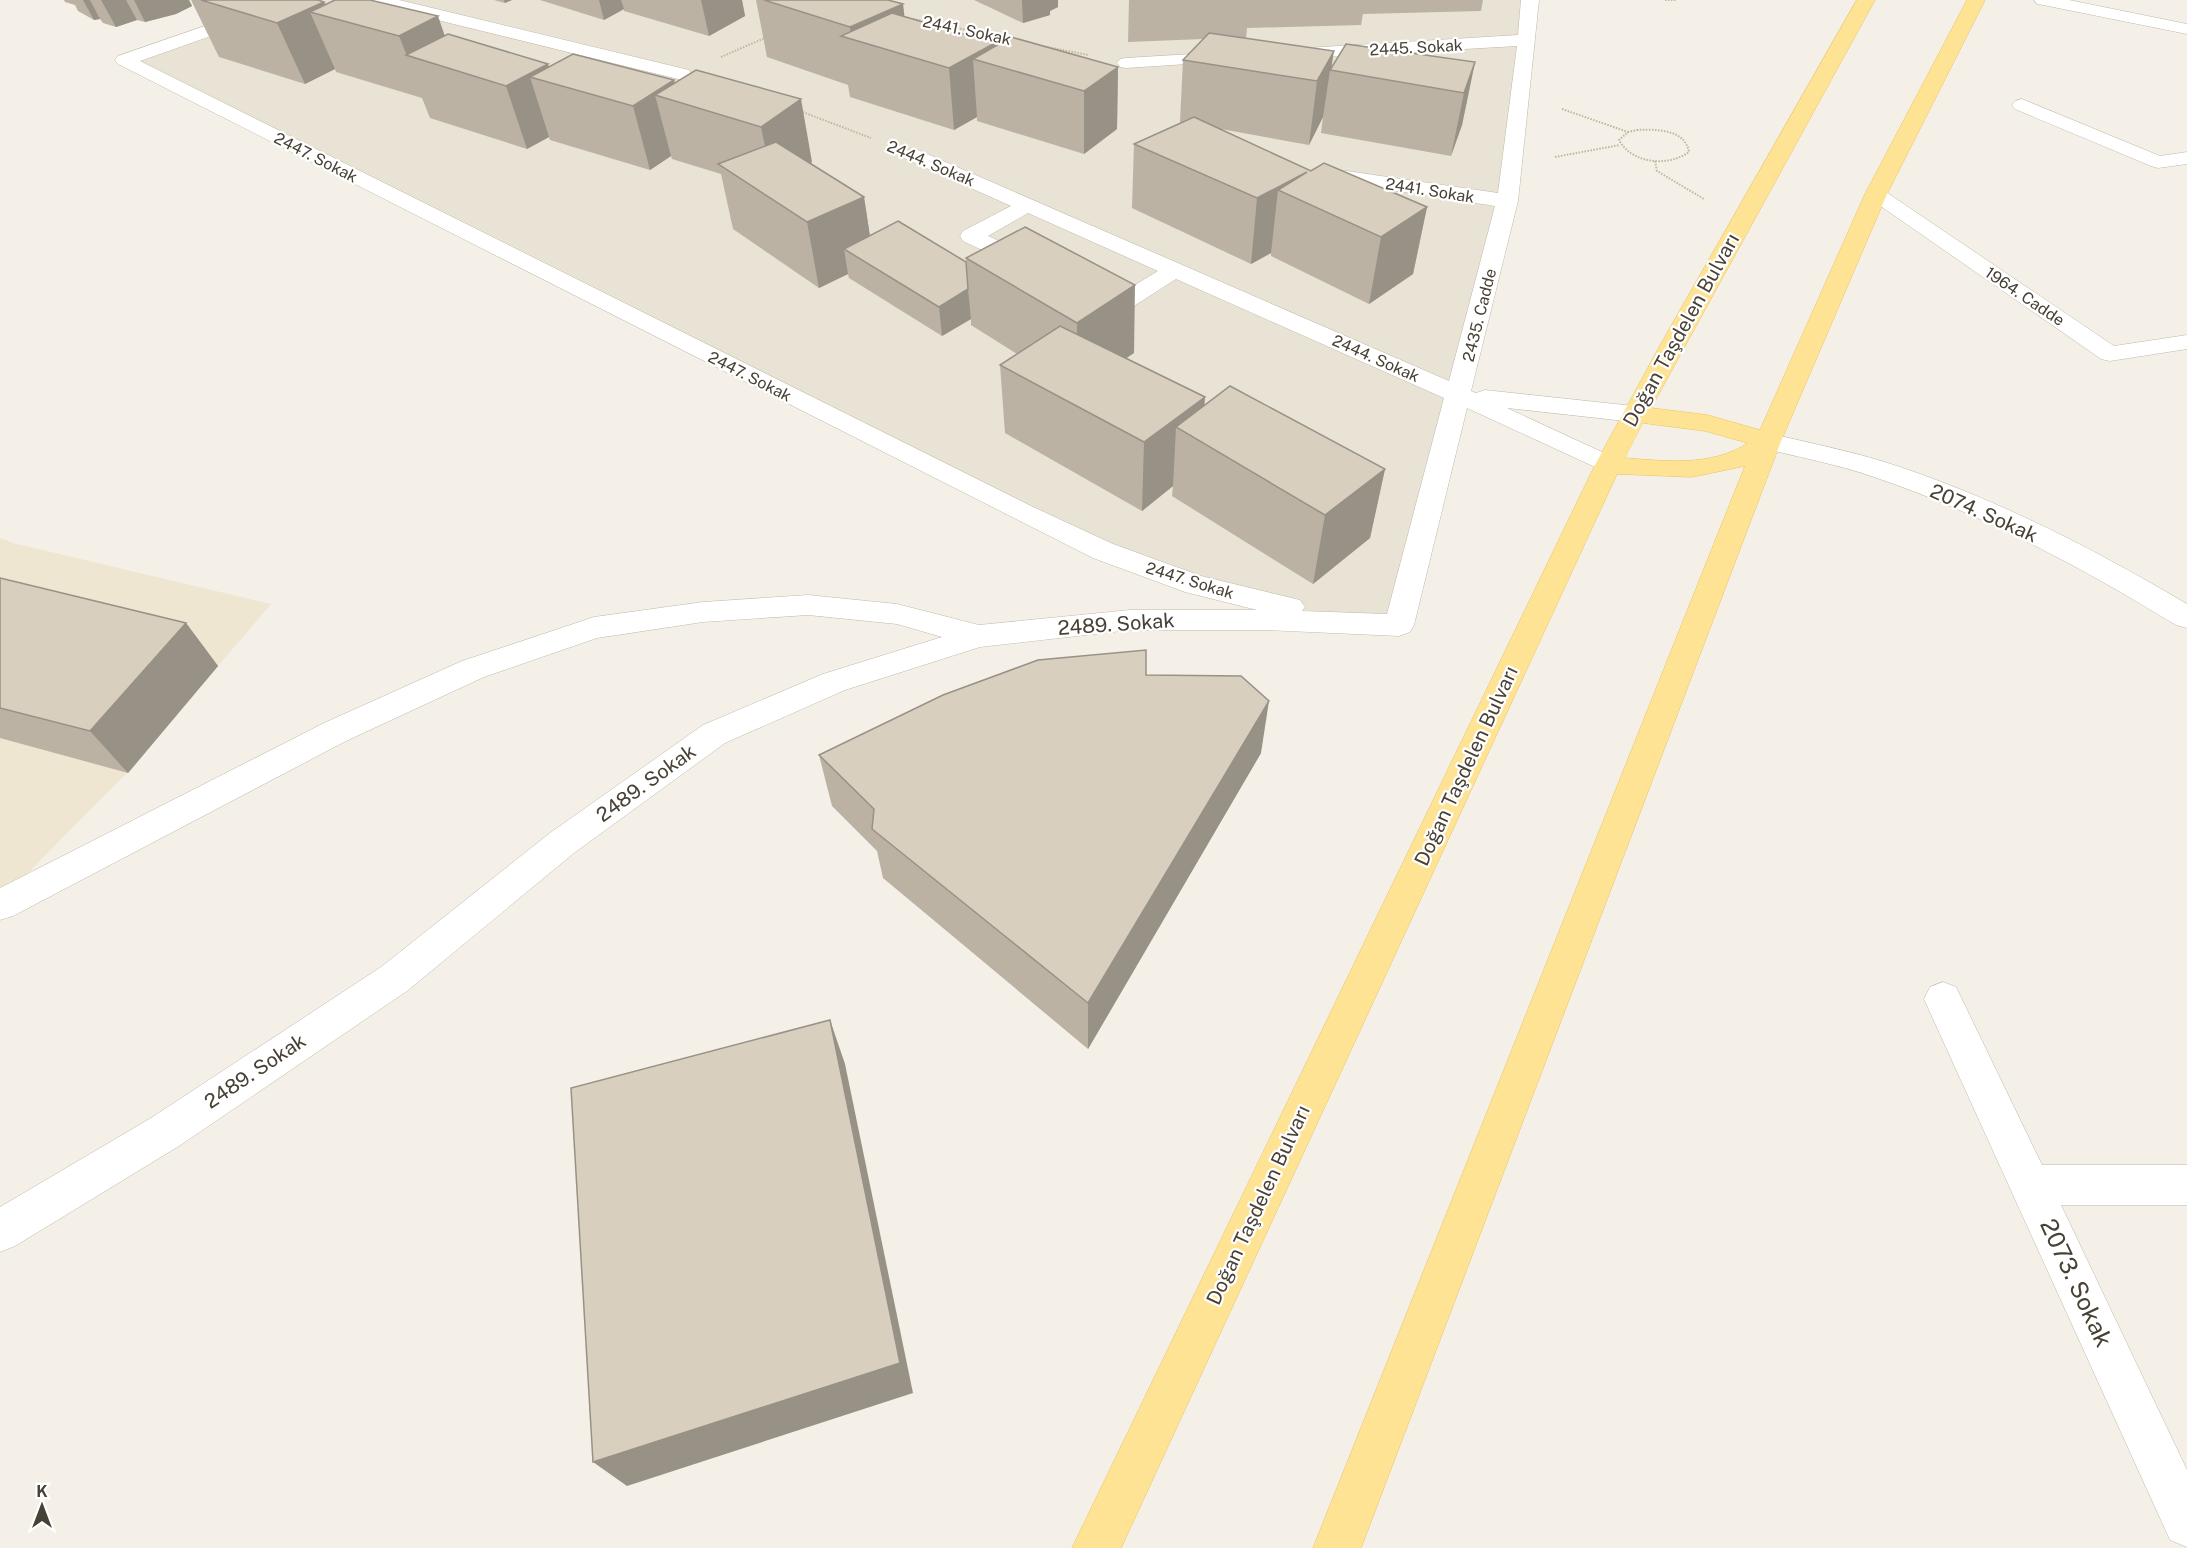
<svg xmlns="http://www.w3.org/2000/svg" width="2187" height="1548" font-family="'Public Sans',sans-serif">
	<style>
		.residential { fill: #e8e3d5 }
		.education { fill: #eee6d0 }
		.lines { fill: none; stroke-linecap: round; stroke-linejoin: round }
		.street-casing { stroke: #c0b9a9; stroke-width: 1 }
		.primary-casing { stroke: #e9c360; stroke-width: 1 }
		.path { stroke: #c3b59a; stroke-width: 2; stroke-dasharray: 1.5 1.5; stroke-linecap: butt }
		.street { fill: #fff; fill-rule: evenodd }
		.primary { fill: #ffe395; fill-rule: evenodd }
		.wall { fill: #bbb2a4 }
		.shaded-wall { fill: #989186 }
		.building { fill: #d9cfbf; stroke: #989186; stroke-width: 1.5 }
		.labels { text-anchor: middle; stroke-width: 4.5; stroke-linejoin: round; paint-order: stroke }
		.far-street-label { font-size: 16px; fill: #484136; stroke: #fff }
		.street-label { font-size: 20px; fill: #484136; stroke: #fff }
		.near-street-label { font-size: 24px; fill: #484136; stroke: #fff }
	</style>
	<rect width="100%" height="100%" fill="#f4f0e7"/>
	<polygon class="residential" points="296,0 1530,0 1520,103 1399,625 1288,607 1103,551 124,60"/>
	<polygon class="education" points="0,538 13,543 271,604 128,772 0,901"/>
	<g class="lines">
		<g class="street-casing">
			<g id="street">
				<path d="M280 0H305L302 4 140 61 1031 506 1113 544 1201 576 1300 600 1305 607 1302 611 1387 614 1444 398 1176 279 1126 311C1113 314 1092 307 1084 295L1088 290 1096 288 1117 296 1158 271 1028 213 988 236 1038 259 1041 264 1038 269 1030 271 1022 269 963 241 960 236 963 231 1011 206 904 158 901 154 904 150H918L1449 381 1495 206 1319 179 1312 177 1309 173 1312 169 1319 167 1498 193 1517 46 1290 59 1284 58 1281 54 1284 50 1290 49 1518 35 1521 0H1539L1518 201 1471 391 1476 393 1485 390 1634 406 1643 409 1647 414 1643 419 1634 422 1507 408 1617 459 1621 465 1617 471 1608 473 1467 408 1414 625 1410 632 1399 636 1266 630H1130L980 647 845 690 725 743 574 853 407 991 179 1146 15 1246 0 1252V1207L151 1118 381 967 550 833 703 725 823 674 942 637 897 624 808 615 703 622 597 638 484 677 346 741 13 916 0 920V888L324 723 462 661 594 617 703 602 808 595 897 604 979 625 1130 610H1257L1185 592 1093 558 118 64 115 60 118 56Z"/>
				<polygon points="369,0 399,0 689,70 691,74 689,78 682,80 372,4"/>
				<polygon points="2034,0 2069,0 2187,24 2187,34 2043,5 2037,4"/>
				<polygon points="1226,52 1232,53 1235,57 1232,61 1126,68 1120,67 1117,63 1120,59 1126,58"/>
				<polygon points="2022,99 2160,156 2187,152 2187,164 2158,168 2151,166 2015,109 2012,105 2015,101"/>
				<polygon points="1876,188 1883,190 2114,346 2187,335 2187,349 2110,361 2101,359 1869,198 1865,194 1869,190"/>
				<path d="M1768 433C1809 443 1851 451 1891 464 1995 498 2094 549 2187 604V628L2176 625C2081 567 1980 513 1874 477 1837 464 1797 457 1759 447L1755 441 1759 435Z"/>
				<polygon points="1943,982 1956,987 2042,1165 2187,1165 2187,1205 2061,1205 2187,1470 2187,1547 2170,1540 1924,999 1930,987"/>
			</g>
		</g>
		<g class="primary-casing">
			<path id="primary" d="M1857 0H1875L1651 408 1707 415 1760 430 1865 194 1967 0H1985L1887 194 1781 441 1361 1548H1313L1745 466 1692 477 1617 474 1121 1548H1072L1595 465 1663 340ZM1643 423 1705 431 1748 443C1712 467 1665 461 1625 458Z"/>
		</g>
		<g class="path">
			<polyline points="1665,0 1676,0"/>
			<polyline points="913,19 1011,39"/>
			<polyline points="1042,46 1088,55"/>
			<polyline points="721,57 767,37"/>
			<polyline points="1562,109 1628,132"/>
			<polyline points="800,111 871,138"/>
			<path d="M1637 130C1656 129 1685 129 1689 152 1668 167 1632 164 1619 140L1628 132Z"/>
			<polyline points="1555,157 1620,145"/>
			<polyline points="1655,161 1657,171 1704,199"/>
		</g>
		<use href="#street" class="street"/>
		<use href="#primary" class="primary"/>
	</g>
	<g class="wall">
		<polygon points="64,0 189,0 192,6 176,14 145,22 137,20 116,27 103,23 100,19 94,20 78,11 75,5 65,2"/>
		<polygon points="191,0 318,0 325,4 445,36 549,67 675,83 696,70 812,162 810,163 864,197 870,236 966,262 966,258 1134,353 1126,358 1205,397 1204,406 1385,469 1370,538 1313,584 1172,496 1173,486 1142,511 1005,433 1000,365 1017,354 971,325 971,319 942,336 849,278 848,274 819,288 733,229 721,174 672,159 671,156 650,170 550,140 549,137 527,149 430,118 422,98 336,72 335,69 305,84 219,57"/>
		<polygon points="494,0 512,0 505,3"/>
		<polygon points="540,0 742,0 745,16 709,36 624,11 624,9 604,20"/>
		<polygon points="756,0 888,0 903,4 904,16 995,46 1118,67 1117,129 1084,154 977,121 977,117 954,130 850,97 848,85 767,57"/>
		<polygon points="974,0 1058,0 1058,7 1050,11 1050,15 1023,23"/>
		<polygon points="1129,0 1483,0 1481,11 1363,14 1361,25 1247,28 1246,38 1242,38 1332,67 1475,62 1462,125 1451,156 1321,133 1323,117 1309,145 1221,129 1311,171 1427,207 1413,274 1369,304 1271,256 1271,253 1251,264 1132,208 1134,144 1181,122 1180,122 1183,60 1203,39 1128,42"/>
		<polygon points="0,578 186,623 218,666 128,773 0,738"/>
		<polygon points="1146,675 1261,753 1088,1049 883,878 877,851 832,806 819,755"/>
	</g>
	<g class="shaded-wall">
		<polygon points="83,0 90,0 100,19 94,20"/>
		<polygon points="101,0 126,0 137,20 116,27"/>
		<polygon points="134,0 189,0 192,6 176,14 145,22"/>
		<polygon points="504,0 512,0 505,3"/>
		<polygon points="599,0 621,0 624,9 604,20"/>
		<polygon points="701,0 742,0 745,16 709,36"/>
		<polygon points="1022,0 1058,0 1058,7 1050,11 1050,15 1023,23"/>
		<polygon points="324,2 331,17 310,12 335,69 305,84 277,23"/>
		<polygon points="903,4 909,56 851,39 850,27"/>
		<polygon points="438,16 457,71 407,56 399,36"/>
		<polygon points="995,43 996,65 973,59 977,117 954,130 949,68"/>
		<polygon points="1334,51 1331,70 1330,70 1323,117 1309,145 1317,81"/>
		<polygon points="1475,62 1462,125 1451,156 1464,93"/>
		<polygon points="548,64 554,84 530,77 549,137 527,149 506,86"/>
		<polygon points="1118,67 1117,129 1084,154 1084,91"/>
		<polygon points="674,80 680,102 655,95 671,156 650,170 633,106"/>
		<polygon points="801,99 812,162 774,191 761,127"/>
		<polygon points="1307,172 1278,190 1271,253 1251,264 1257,198"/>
		<polygon points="864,197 874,263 844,249 848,274 819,288 807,222"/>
		<polygon points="1427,207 1413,274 1369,304 1381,237"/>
		<polygon points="1135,285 1134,353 1077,391 1077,323"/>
		<polygon points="968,289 971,319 942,336 939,307"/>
		<polygon points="1205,397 1201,442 1176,427 1173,486 1142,511 1144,442"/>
		<polygon points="1385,469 1370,538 1313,584 1325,515"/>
		<polygon points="186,623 218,666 128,773 90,731"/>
		<polygon points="1269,701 1261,753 1088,1049 1088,1003"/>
		<polygon points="830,1020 845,1064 913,1393 627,1486 593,1462"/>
	</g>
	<g class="building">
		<polygon points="201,0 318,0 324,2 277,23"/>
		<polygon points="335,0 370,0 438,16 399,36 310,12"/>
		<polygon points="764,0 888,0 903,4 850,27"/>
		<polygon points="892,13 995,43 949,68 841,36"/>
		<polygon points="1209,33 1334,51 1317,81 1183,60"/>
		<polygon points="448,34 548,64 506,86 406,55"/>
		<polygon points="1011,37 1118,67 1084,91 973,59"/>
		<polygon points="1346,44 1475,62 1464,93 1330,70"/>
		<polygon points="573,54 674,80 633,106 530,77"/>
		<polygon points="696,70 801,99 761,127 655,95"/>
		<polygon points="1194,117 1311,171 1324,163 1427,207 1381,237 1278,190 1307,172 1257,198 1134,144"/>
		<polygon points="776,142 864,197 807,222 718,164"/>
		<polygon points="898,221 966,262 968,289 939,307 844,249"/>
		<polygon points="1025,227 1135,285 1077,323 966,258"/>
		<polygon points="1060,326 1205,397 1144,442 1000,365"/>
		<polygon points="1230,386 1385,469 1325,515 1176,427"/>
		<polygon points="0,578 186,623 90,731 0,708"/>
		<polygon points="1146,650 1146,675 1241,676 1269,701 1088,1003 872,829 874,809 819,755 943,695 1038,660"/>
		<polygon points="830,1020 900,1363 593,1462 571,1088"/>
	</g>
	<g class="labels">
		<g class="far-street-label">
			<text transform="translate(967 30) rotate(12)" y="6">2441. Sokak</text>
			<text transform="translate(1416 47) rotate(-3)" y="6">2445. Sokak</text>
			<text transform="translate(316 157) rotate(27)" y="6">2447. Sokak</text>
			<text transform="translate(931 163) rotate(23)" y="6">2444. Sokak</text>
			<text transform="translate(1430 190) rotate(9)" y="6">2441. Sokak</text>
			<text transform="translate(2025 296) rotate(34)" y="6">1964. Cadde</text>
			<text transform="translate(1479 315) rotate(-76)" y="6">2435. Cadde</text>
			<text transform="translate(1376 358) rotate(24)" y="6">2444. Sokak</text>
			<text transform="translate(750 376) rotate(27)" y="6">2447. Sokak</text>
			<text transform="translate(1190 580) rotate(17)" y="6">2447. Sokak</text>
		</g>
		<g class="street-label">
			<text transform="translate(1681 330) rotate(-61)" y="7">Doğan Taşdelen Bulvarı</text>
			<text transform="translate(1984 513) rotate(24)" y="7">2074. Sokak</text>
			<text transform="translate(1116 624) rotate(-4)" y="7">2489. Sokak</text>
			<text transform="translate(1466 766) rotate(-65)" y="7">Doğan Taşdelen Bulvarı</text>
			<text transform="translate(646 783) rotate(-36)" y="7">2489. Sokak</text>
			<text transform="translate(255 1071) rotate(-34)" y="7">2489. Sokak</text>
			<text transform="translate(1258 1205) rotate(-65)" y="7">Doğan Taşdelen Bulvarı</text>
		</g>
		<g class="near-street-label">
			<text transform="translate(2076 1283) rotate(65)" y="8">2073. Sokak</text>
		</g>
	</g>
	<g transform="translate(42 1506)" stroke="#ffffff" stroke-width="4.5" paint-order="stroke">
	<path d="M0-4.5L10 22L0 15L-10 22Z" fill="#484136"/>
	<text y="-9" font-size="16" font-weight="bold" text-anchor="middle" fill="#484136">K</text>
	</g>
</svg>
